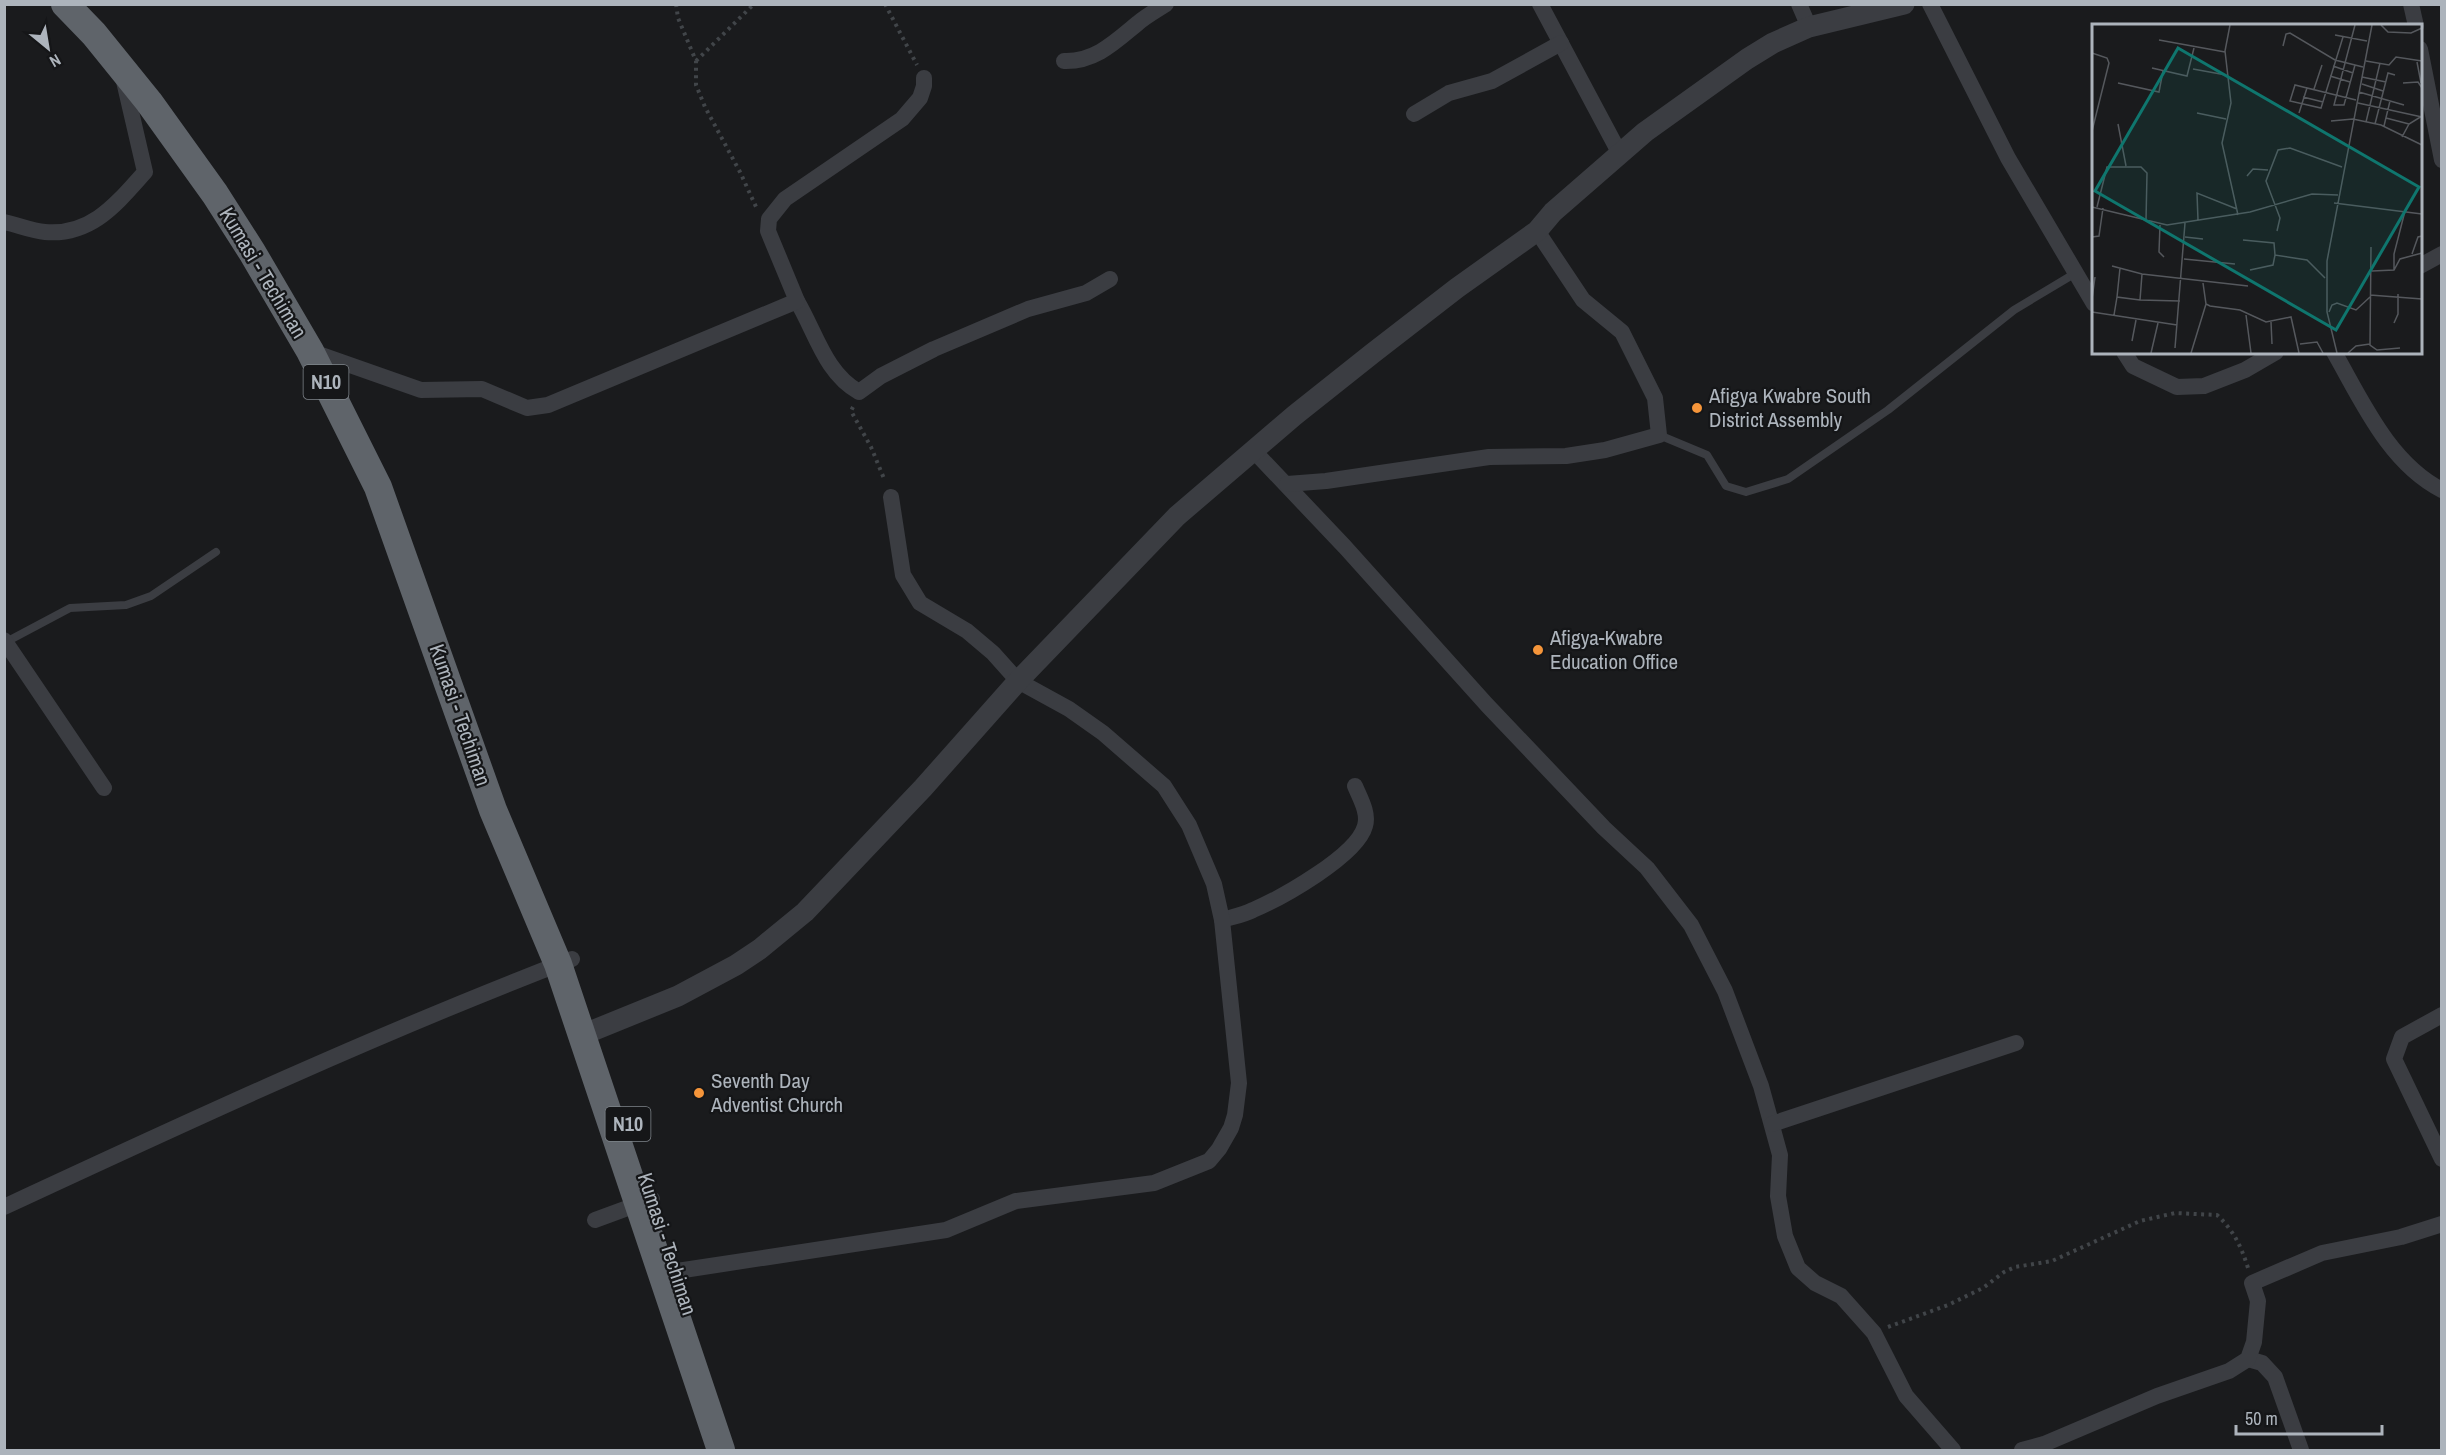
<svg xmlns="http://www.w3.org/2000/svg" width="2446" height="1455" font-family="'Archivo Narrow',sans-serif">
	<style>
		.lines { fill: none; stroke-linecap: round; stroke-linejoin: round }
		.path { stroke: #414549; stroke-width: 4; stroke-dasharray: 3 4.5; stroke-linecap: butt }
		.service { stroke: #3b3d42; stroke-width: 8 }
		.minor { stroke: #3b3d42; stroke-width: 16 }
		.tertiary { stroke: #3b3d42; stroke-width: 21 }
		.trunk { stroke: #5f646a; stroke-width: 28 }
		.poi-dot { fill: #f5953a; stroke: #151618; stroke-width: 2 }
		.labels { text-anchor: middle; stroke-width: 4.5; stroke-linejoin: round; paint-order: stroke }
		.shield { fill: #151618; stroke: #7f858b; stroke-width: 1.5 }
		.shield-label { font-size: 20px; font-weight: bold; fill: #adb4bc }
		.street-label { font-size: 21px; fill: #adb4bc; stroke: #151618 }
		.poi-label { font-size: 21px; fill: #adb4bc; stroke: #151618; text-anchor: start }
		.inset-road { fill: none; stroke: #55585d; stroke-width: 1.5 }
		.view { fill: #0f766e; fill-opacity: 0.15; stroke: #0f766e; stroke-width: 3 }
		.inset-edge { fill: none; stroke: #adb4bc; stroke-width: 3 }
	</style>
	<rect width="100%" height="100%" fill="#1a1b1d"/>
	<g class="lines">
		<g class="path">
			<polyline points="676,4 678,18 696,61 696,85 705,107 740,172 757,209"/>
			<polyline points="885,4 917,65"/>
			<polyline points="696,61 754,4"/>
			<polyline points="853,407 851,411 871,447 885,481"/>
			<path d="M1888 1327 1948 1305 1983 1288 2004 1272 2015 1267 2052 1261 2140 1221 2175 1213 2217 1215C2234 1231 2241 1246 2248 1268"/>
		</g>
		<g class="service">
			<polyline points="1659,435 1707,455 1726,486 1746,492 1788,479 1888,410 2014,310 2074,274"/>
			<polyline points="6,642 70,608 126,605 151,596 216,552"/>
		</g>
		<g class="minor">
			<polyline points="1540,4 1620,154"/>
			<polyline points="1799,4 1809,27"/>
			<polyline points="1930,4 2008,158 2094,304"/>
			<polyline points="2411,4 2416,26"/>
			<polyline points="2420,49 2442,160"/>
			<path d="M1064 61C1095 62 1115 42 1138 23 1146 16 1157 10 1166 4"/>
			<polyline points="1414,114 1449,93 1492,81 1561,43"/>
			<path d="M4 222C18 225 32 231 45 232 92 236 117 203 145 172L123 77"/>
			<polyline points="2420,266 2442,254"/>
			<path d="M797 301C816 333 825 373 859 392L881 376 934 349 1028 309 1086 293 1110 279"/>
			<polyline points="310,351 421,390 482,389 527,408 548,405 797,301 768,231 769,219 785,199 902,119 920,98 924,86 924,78"/>
			<polyline points="2124,352 2133,366 2177,387 2204,386 2245,370 2276,352"/>
			<path d="M2334 352C2362 401 2389 463 2442 490"/>
			<polyline points="1253,450 1345,547 1487,705 1604,828 1647,868 1691,925 1725,991 1761,1086 1780,1155 1778,1196 1785,1236 1798,1268 1815,1283 1841,1296 1874,1333 1906,1396 1953,1450"/>
			<polyline points="1287,484 1326,481 1489,457 1566,456 1605,450 1659,435 1655,398 1622,332 1583,300 1537,231"/>
			<polyline points="4,640 104,788"/>
			<path d="M1222 920C1232 917 1243 915 1253 910 1281 898 1357 856 1365 826 1369 813 1360 798 1355 786"/>
			<polyline points="2442,1015 2402,1037 2394,1059 2442,1159"/>
			<polyline points="1772,1124 2016,1043"/>
			<path d="M4 1207C191 1120 379 1033 572 959"/>
			<polyline points="595,1220 652,1199"/>
			<polyline points="677,1271 946,1230 1016,1201 1154,1183 1209,1161 1219,1149 1231,1128 1235,1115 1239,1083 1222,920 1214,884 1189,825 1164,786 1103,733 1069,709 1018,681 993,653 967,631 920,603 903,575 891,497"/>
			<polyline points="2248,1359 2262,1363 2275,1377 2301,1450"/>
			<polyline points="2022,1450 2044,1444 2157,1396 2229,1371 2248,1359 2254,1342 2258,1301 2252,1283 2322,1253 2401,1237 2442,1224"/>
		</g>
		<polyline class="tertiary" points="582,1035 678,996 736,965 760,949 805,912 923,788 1018,681 1177,516 1295,415 1373,353 1457,288 1537,231 1553,212 1645,132 1747,59 1773,43 1809,27 1904,4"/>
		<polyline class="trunk" points="65,4 94,34 149,102 215,194 252,252 310,351 378,487 493,810 558,964 721,1450"/>
	</g>
	<g class="poi-dot">
		<circle cx="1697" cy="408" r="6"/>
		<circle cx="1538" cy="650" r="6"/>
		<circle cx="699" cy="1093" r="6"/>
	</g>
	<g class="labels">
		<g class="shield">
			<rect x="303.5" y="365" width="45" height="34" rx="4.5"/>
			<rect x="605.5" y="1107" width="45" height="34" rx="4.5"/>
		</g>
		<g class="shield-label">
			<text x="326" y="389">N10</text>
			<text x="628" y="1131">N10</text>
		</g>
		<g class="street-label">
			<text transform="translate(263 273) rotate(59)" y="7">Kumasi - Techiman</text>
			<text transform="translate(460 715) rotate(71)" y="7">Kumasi - Techiman</text>
			<text transform="translate(667 1244) rotate(72)" y="7">Kumasi - Techiman</text>
		</g>
		<g class="poi-label">
			<text x="1709" y="403">Afigya Kwabre South<tspan x="1709" dy="24">District Assembly</tspan></text>
			<text x="1550" y="645">Afigya-Kwabre<tspan x="1550" dy="24">Education Office</tspan></text>
			<text x="711" y="1088">Seventh Day<tspan x="711" dy="24">Adventist Church</tspan></text>
		</g>
	</g>
	<g transform="translate(2092 24)">
		<rect width="330" height="330" fill="#1a1b1d"/>
		<path class="inset-road" d="M138 1 133 27 139 79 130 119 146 191M263 1 242 81H252L263 41M289 1 296 8 319 9 330 4M243 11 275 17M67 16 133 28M191 22 194 10 198 9 243 36 271 43M0 29 15 34 17 39 0 107M274 37 297 41 304 33 330 37M325 38 329 59M241 42 261 49M60 44 95 52 102 24M101 45 134 51M238 52 258 58M270 53 294 58M26 59 67 68 71 47M311 59 326 58 330 64M270 60 291 67M215 64 203 61 198 77 229 84 251 13M222 65 230 41M267 68 312 81M211 73 231 78M266 79 330 93M105 89 134 95M207 89 215 64 264 76M294 94 317 100M239 97 261 95 289 101 330 121M274 98 288 39M26 100 34 142M283 100 296 49 303 51M292 102 298 77M310 113 317 100 330 92M155 152 161 145 176 146M242 179 330 190M0 183 75 201 158 188 220 170 246 171M5 183 15 143H49L55 149 54 197M106 196 105 169 145 185M68 201 67 228 72 233M185 207 188 194 174 157 186 126 198 124 250 143M0 213 7 212 11 184M93 213 111 215M151 216 182 219 183 231M279 223 278 321 285 326 308 324M320 230 326 213 330 212M92 235 143 240M20 242 50 250 156 262M28 244 25 273 48 276M158 246 181 241 183 231 215 236 233 254M302 246V230L313 187M280 247 302 246 308 235 330 229M50 250 48 276 88 277M111 259 114 280 118 282 148 286 174 298 199 293 207 329M278 271 330 275M0 275 3 253M0 288 85 301M237 288 240 281 245 279 264 286 278 273M22 291 25 273M154 291 159 329M179 298 180 320M302 299 306 290V270M40 317 44 296M208 320 225 318 231 329M83 324 93 199M59 329 66 299M99 329 114 280M245 329 235 288V237L280 1M256 329 264 322 278 320"/>
		<path class="view" d="M86 24 327 163 244 306 3 167Z"/>
		<rect width="330" height="330" class="inset-edge"/>
	</g>
	<rect width="2446" height="1455" fill="none" stroke="#adb4bc" stroke-width="12"/>
	<g transform="translate(48 48) rotate(150)" stroke="#151618" stroke-width="4.5" paint-order="stroke">
	<path d="M0-4.5L10 22L0 15L-10 22Z" fill="#adb4bc"/>
	<text y="-9" font-size="16" font-weight="bold" text-anchor="middle" fill="#adb4bc">N</text>
	</g>
	<path d="M2236 1425v9h146v-9" fill="none" stroke="#adb4bc" stroke-width="3"/>
	<text x="2245" y="1425" font-size="18" fill="#adb4bc" stroke="#151618" stroke-width="4.5" paint-order="stroke">50 m</text>
</svg>
